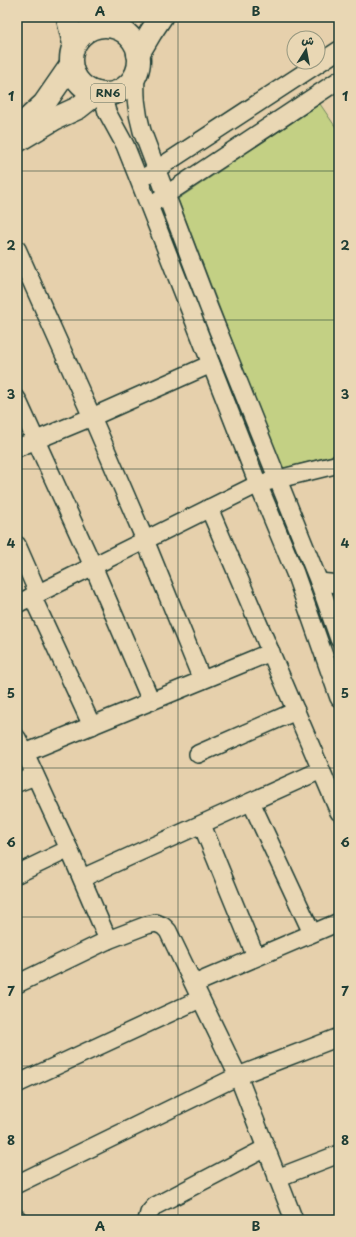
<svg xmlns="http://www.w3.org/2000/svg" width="356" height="1237" font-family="'Playpen Sans','Playpen Sans Arabic',sans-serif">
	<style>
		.grass { fill: #c3d084; stroke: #71865c }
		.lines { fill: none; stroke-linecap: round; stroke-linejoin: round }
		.minor-casing { stroke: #1f3d34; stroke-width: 20 }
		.tertiary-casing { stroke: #1f3d34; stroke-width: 24 }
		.primary-casing { stroke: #1f3d34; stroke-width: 25 }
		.minor { stroke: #e9d7b4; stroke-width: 17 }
		.tertiary { stroke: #e9d7b4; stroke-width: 21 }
		.primary { stroke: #e9d7b4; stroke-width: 22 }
		.grid { fill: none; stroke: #1f3d34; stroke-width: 1; stroke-opacity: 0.55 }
		.labels { text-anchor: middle; stroke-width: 4; stroke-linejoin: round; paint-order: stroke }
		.shield { fill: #e9d7b4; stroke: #5c6b5a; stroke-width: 1 }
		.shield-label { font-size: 11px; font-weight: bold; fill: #1f3d34 }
		.neatline { fill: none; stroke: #1f3d34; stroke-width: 1.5 }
		.grid-label { font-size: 13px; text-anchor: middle; font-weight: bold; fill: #1f3d34 }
	</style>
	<rect width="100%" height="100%" fill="#e6d0ac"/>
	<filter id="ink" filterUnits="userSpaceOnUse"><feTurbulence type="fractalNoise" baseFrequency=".025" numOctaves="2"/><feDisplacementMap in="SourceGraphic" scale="8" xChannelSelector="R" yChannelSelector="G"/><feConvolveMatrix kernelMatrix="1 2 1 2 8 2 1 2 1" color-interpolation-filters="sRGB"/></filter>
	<g filter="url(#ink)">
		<polygon class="grass" points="320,104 339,132 339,454 281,469 178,199"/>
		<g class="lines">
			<g class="minor-casing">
				<g id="minor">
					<path d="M136 72C135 94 136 110 142 131L209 308 319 582 339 639"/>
					<polyline points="102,94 107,112 125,145 139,180 258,484 295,573 339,698"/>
					<polyline points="148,175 339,50"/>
					<polyline points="158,200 339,80"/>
					<polyline points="17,249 92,417 145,540 202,680"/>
					<polyline points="17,399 93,566 151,701"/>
					<polyline points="17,448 92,417 211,364"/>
					<polyline points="209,508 339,812"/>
					<polyline points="17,545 38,593"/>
					<polyline points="319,582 339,584"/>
					<polyline points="32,596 92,726"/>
					<polyline points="17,604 258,484 339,464"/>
					<polyline points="17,738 25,753 69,849 108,940"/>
					<polyline points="25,753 271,652"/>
					<polyline points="198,754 296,711"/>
					<polyline points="17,783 35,776"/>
					<polyline points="251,802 312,933"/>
					<polyline points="202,825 256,957"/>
					<polyline points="17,874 69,849"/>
					<polyline points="82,878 321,770"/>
					<polyline points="17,984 108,940 147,925 156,923 163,926 168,931 238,1076 294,1220"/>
					<polyline points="194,984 339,922"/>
					<polyline points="17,1084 200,999"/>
					<polyline points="277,1178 339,1154"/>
					<polyline points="17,1184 238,1076 339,1037"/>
					<polyline points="17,1218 18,1220"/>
					<polyline points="147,1220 149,1213 155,1206 266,1148"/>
				</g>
			</g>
			<g class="tertiary-casing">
				<g id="tertiary">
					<polyline points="67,17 74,46"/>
					<polyline points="105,17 113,27"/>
				</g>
			</g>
			<g class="primary-casing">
				<g id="primary">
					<circle cx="105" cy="60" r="34"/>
					<polyline points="138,54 151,32 161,17"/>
					<polyline points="17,129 44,104 71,65"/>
					<polyline points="17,141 54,119 78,108 97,93"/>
				</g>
			</g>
			<use href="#minor" class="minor"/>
			<use href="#tertiary" class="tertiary"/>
			<use href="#primary" class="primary"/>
		</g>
	</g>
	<path class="grid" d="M178 17V1220M17 171H339M17 320H339M17 469H339M17 618H339M17 768H339M17 917H339M17 1066H339"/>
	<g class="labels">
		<rect class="shield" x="91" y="84" width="34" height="18" rx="3"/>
		<g class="shield-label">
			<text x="108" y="97">RN6</text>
		</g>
	</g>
	<rect width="356" height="1237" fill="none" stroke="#e9d7b4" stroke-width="44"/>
	<g transform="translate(306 50) rotate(11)"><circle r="19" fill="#e9d7b4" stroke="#989981"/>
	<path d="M0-3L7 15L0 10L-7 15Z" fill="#1f3d34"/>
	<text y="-6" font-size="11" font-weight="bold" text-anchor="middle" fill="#1f3d34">ش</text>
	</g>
	<rect x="22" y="22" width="312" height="1193" class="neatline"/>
	<g class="grid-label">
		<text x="100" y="16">A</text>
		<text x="256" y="16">B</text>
		<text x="11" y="101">1</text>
		<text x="345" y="101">1</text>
		<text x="11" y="250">2</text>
		<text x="345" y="250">2</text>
		<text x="11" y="399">3</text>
		<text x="345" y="399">3</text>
		<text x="11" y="548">4</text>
		<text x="345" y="548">4</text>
		<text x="11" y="698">5</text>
		<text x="345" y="698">5</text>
		<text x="11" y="847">6</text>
		<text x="345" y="847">6</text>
		<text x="11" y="996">7</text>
		<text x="345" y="996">7</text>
		<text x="11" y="1145">8</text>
		<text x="345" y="1145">8</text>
		<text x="100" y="1231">A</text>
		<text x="256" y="1231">B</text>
	</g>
</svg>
